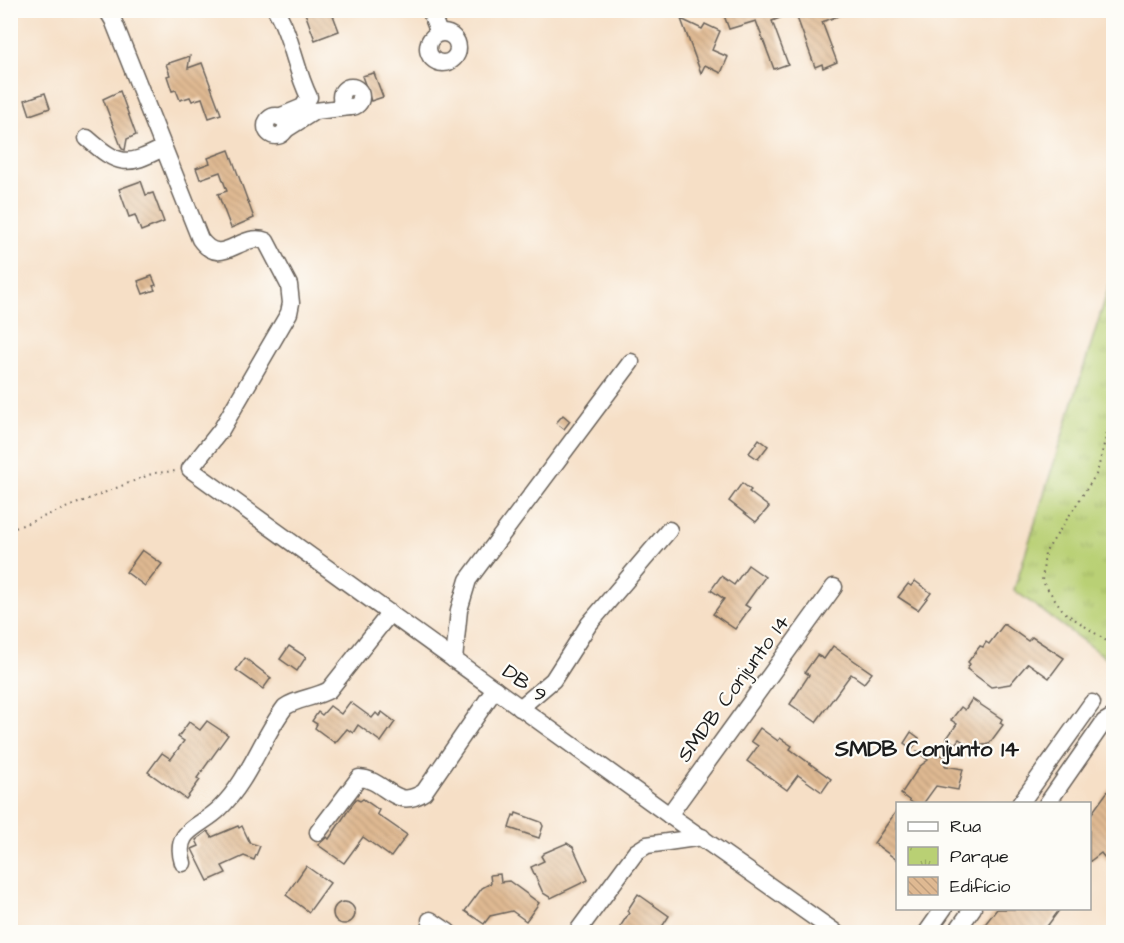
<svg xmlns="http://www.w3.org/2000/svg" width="1124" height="943" font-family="'Architects Daughter',sans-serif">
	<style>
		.park { fill: url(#park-tufts); stroke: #6a7648; stroke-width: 1.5 }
		.building { fill: url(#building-back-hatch) }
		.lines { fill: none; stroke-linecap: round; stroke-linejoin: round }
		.minor-casing { stroke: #686058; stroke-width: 19 }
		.path { stroke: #686058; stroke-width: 2; stroke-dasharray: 1.5 4.5; stroke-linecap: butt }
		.minor { stroke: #fff; stroke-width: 16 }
		.labels { text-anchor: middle; stroke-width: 4.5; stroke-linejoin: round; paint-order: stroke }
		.street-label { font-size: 21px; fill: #1c1c1c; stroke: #fdfcf7 }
		.neighbourhood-label { font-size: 22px; font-weight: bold; fill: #1c1c1c; stroke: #fdfcf7 }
	</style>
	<defs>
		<pattern id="park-tufts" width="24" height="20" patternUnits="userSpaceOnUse" patternTransform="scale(1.5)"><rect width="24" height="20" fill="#b9d074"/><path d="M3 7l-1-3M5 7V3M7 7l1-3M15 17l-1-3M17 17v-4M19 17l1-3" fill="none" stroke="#9eb264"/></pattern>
		<pattern id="building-back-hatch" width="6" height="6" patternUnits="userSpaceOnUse" patternTransform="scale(1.5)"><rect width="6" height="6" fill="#dfb992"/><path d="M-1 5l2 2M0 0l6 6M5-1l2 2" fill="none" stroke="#bf9e7d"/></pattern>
	</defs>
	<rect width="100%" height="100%" fill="#fdfcf7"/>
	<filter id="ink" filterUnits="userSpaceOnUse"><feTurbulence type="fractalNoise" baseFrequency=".0167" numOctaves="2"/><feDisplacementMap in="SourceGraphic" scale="12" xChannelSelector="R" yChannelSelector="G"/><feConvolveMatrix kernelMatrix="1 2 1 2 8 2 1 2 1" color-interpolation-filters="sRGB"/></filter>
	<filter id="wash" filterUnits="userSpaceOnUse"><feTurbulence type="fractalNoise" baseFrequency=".008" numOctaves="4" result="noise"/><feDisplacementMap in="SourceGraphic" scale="24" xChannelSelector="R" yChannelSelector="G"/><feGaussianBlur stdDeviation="1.35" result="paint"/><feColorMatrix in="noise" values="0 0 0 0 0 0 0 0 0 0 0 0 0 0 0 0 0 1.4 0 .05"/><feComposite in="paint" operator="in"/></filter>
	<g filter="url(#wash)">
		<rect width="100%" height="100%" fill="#f6dfc6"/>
		<polygon class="park" points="1113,274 1113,663 1014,590"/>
		<g id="blocks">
			<g class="building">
				<polygon points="312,10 331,10 339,31 315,40 305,13"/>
				<polygon points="722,10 849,10 849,12 822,22 837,62 823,68 822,64 815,67 795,12 772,21 788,64 774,69 756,21 729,29"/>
				<polygon points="681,19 702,29 705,24 720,31 712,50 728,57 721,73 705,65 701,73"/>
				<polygon points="190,56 188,68 202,63 221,114 209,118 202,98 192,101 190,97 180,100 176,90 172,91 167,76 170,75 166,64"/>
				<polygon points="374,73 383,97 371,101 362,76"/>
				<polygon points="120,91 136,135 127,139 125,150 122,149 103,99"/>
				<polygon points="45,93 50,108 30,115 25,100"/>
				<polygon points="229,150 254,218 231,228 218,194 227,191 220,172 200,179 196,168 210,163 208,158"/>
				<polygon points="141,181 146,195 153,193 164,222 141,231 135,215 129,217 119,189"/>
				<polygon points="152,276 156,285 153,286 155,290 143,294 138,281"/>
				<polygon points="563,415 570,421 564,429 556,423"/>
				<polygon points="759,439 768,446 758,459 749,453"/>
				<polygon points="742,483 751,490 749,492 769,507 756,522 729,501"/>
				<polygon points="142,550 162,564 145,586 126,572"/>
				<polygon points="748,565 765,577 745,605 750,608 735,629 713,614 724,599 711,590 721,576 734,585"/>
				<polygon points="915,581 931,593 918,610 898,597 908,584 911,586"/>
				<polygon points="1004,624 1028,641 1032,637 1064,658 1049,678 1028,663 1010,684 991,687 967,669 970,664 968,662 980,646 983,647 986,642 989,644"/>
				<polygon points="289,646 306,657 297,671 280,659"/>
				<polygon points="833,646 872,673 864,683 851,674 816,722 790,704 809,675 805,672 817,655 824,659"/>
				<polygon points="245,658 271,678 263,689 236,670"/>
				<polygon points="972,699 1002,719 1000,723 1003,725 989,744 971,747 959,739 955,744 947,738 957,724 951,720 961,707 965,710"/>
				<polygon points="350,702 372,718 376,713 379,716 382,712 395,722 381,742 358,725 353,733 347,729 335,743 315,728 317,724 312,721 318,712 322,715 330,706 341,714"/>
				<polygon points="207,721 228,735 197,778 200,780 186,799 148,772 162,753 171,759 184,741 178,737 189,722 200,730"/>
				<polygon points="760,728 778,741 780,738 792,746 790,749 831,779 822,792 798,775 787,790 747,761 758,746 751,741"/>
				<polygon points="911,732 919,738 912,749 904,743"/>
				<polygon points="916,751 946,756 945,766 963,769 958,790 936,786 923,804 914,804 901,794 919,767 928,760"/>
				<polygon points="1113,784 1113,868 1101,853 1089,862 1089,817"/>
				<polygon points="356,799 360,801 363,799 379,810 377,814 407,835 391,857 363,837 344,863 318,845 327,837 329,839"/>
				<polygon points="897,810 897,860 874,843"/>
				<polygon points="516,813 541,822 543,826 539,838 509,828 513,815 515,816"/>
				<polygon points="238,826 239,828 242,826 250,843 260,846 254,860 244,856 222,866 226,873 208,881 192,849 199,846 196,840 208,831 212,837"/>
				<polygon points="567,843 573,847 588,880 551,898 543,893 531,867 544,861 541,856 544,853"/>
				<polygon points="306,866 330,883 309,912 286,895"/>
				<polygon points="500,874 501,882 509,881 539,903 526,921 512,911 490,916 484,924 465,911 482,888 491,883 490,875"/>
				<polygon points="638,894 669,916 658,933 616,933 629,913 627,911"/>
				<circle cx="344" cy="913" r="11"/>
				<polygon points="997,909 1060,909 1042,933 978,933"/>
			</g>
		</g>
	</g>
	<g filter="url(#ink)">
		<use href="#blocks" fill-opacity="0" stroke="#686058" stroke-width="1.5"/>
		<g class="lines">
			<g class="minor-casing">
				<g id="minor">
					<path d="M107 10 113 20 200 239C222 270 240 231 266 241L289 285 291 303 289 313 221 430 190 469 669 815 835 932"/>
					<path d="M276 10C292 37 295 69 309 97L303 107 279 117"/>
					<polyline points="430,10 439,33"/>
					<circle cx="443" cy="48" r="15"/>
					<circle cx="351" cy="97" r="10"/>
					<circle cx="276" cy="126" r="10"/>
					<polyline points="285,130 315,111 350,107"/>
					<path d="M87 138C119 166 126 167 163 148"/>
					<polyline points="454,660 459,610 468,580 631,362"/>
					<polyline points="520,708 553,680 589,624 669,530"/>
					<polyline points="1020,804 1092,703"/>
					<polyline points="1047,804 1104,722 1114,716"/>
					<polyline points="669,815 834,587"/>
					<path d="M318 832 359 778C386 779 394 812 424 792L495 689"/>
					<path d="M183 863C172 829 202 827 220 808 249 780 261 739 285 707 298 698 315 698 329 690L390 613"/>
					<polyline points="430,920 448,932"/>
					<polyline points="577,932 636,852 647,845 702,837"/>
					<polyline points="927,932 944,908"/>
					<polyline points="956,932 973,908"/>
				</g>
			</g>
			<g class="path">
				<polyline points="1114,404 1097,473 1045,553 1042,581 1064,612 1114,646"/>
				<polyline points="10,530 154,473 177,471"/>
			</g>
			<use href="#minor" class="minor"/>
		</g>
	</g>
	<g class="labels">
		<g class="street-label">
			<text transform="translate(525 683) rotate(36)" y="7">DB 9</text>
			<text transform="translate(733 688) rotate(-54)" y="7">SMDB Conjunto 14</text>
		</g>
		<g class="neighbourhood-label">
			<text x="927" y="756">SMDB Conjunto 14</text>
		</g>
	</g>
	<rect width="1124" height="943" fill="none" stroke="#fdfcf7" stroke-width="36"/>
	<rect x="896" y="802" width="195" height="108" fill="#fdfcf7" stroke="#a3a29f" stroke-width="1.5"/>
	<rect x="908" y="822" width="30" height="9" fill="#ffffff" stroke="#a3a29f" stroke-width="1.5"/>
	<text x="950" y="832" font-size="18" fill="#1c1c1c">Rua</text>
	<rect x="908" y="847" width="30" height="18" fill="url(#park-tufts)" stroke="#a3a29f" stroke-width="1.5"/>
	<text x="950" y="862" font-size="18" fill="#1c1c1c">Parque</text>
	<rect x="908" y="877" width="30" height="18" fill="url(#building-back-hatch)" stroke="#a3a29f" stroke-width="1.5"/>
	<text x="950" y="892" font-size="18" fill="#1c1c1c">Edifício</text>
</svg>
